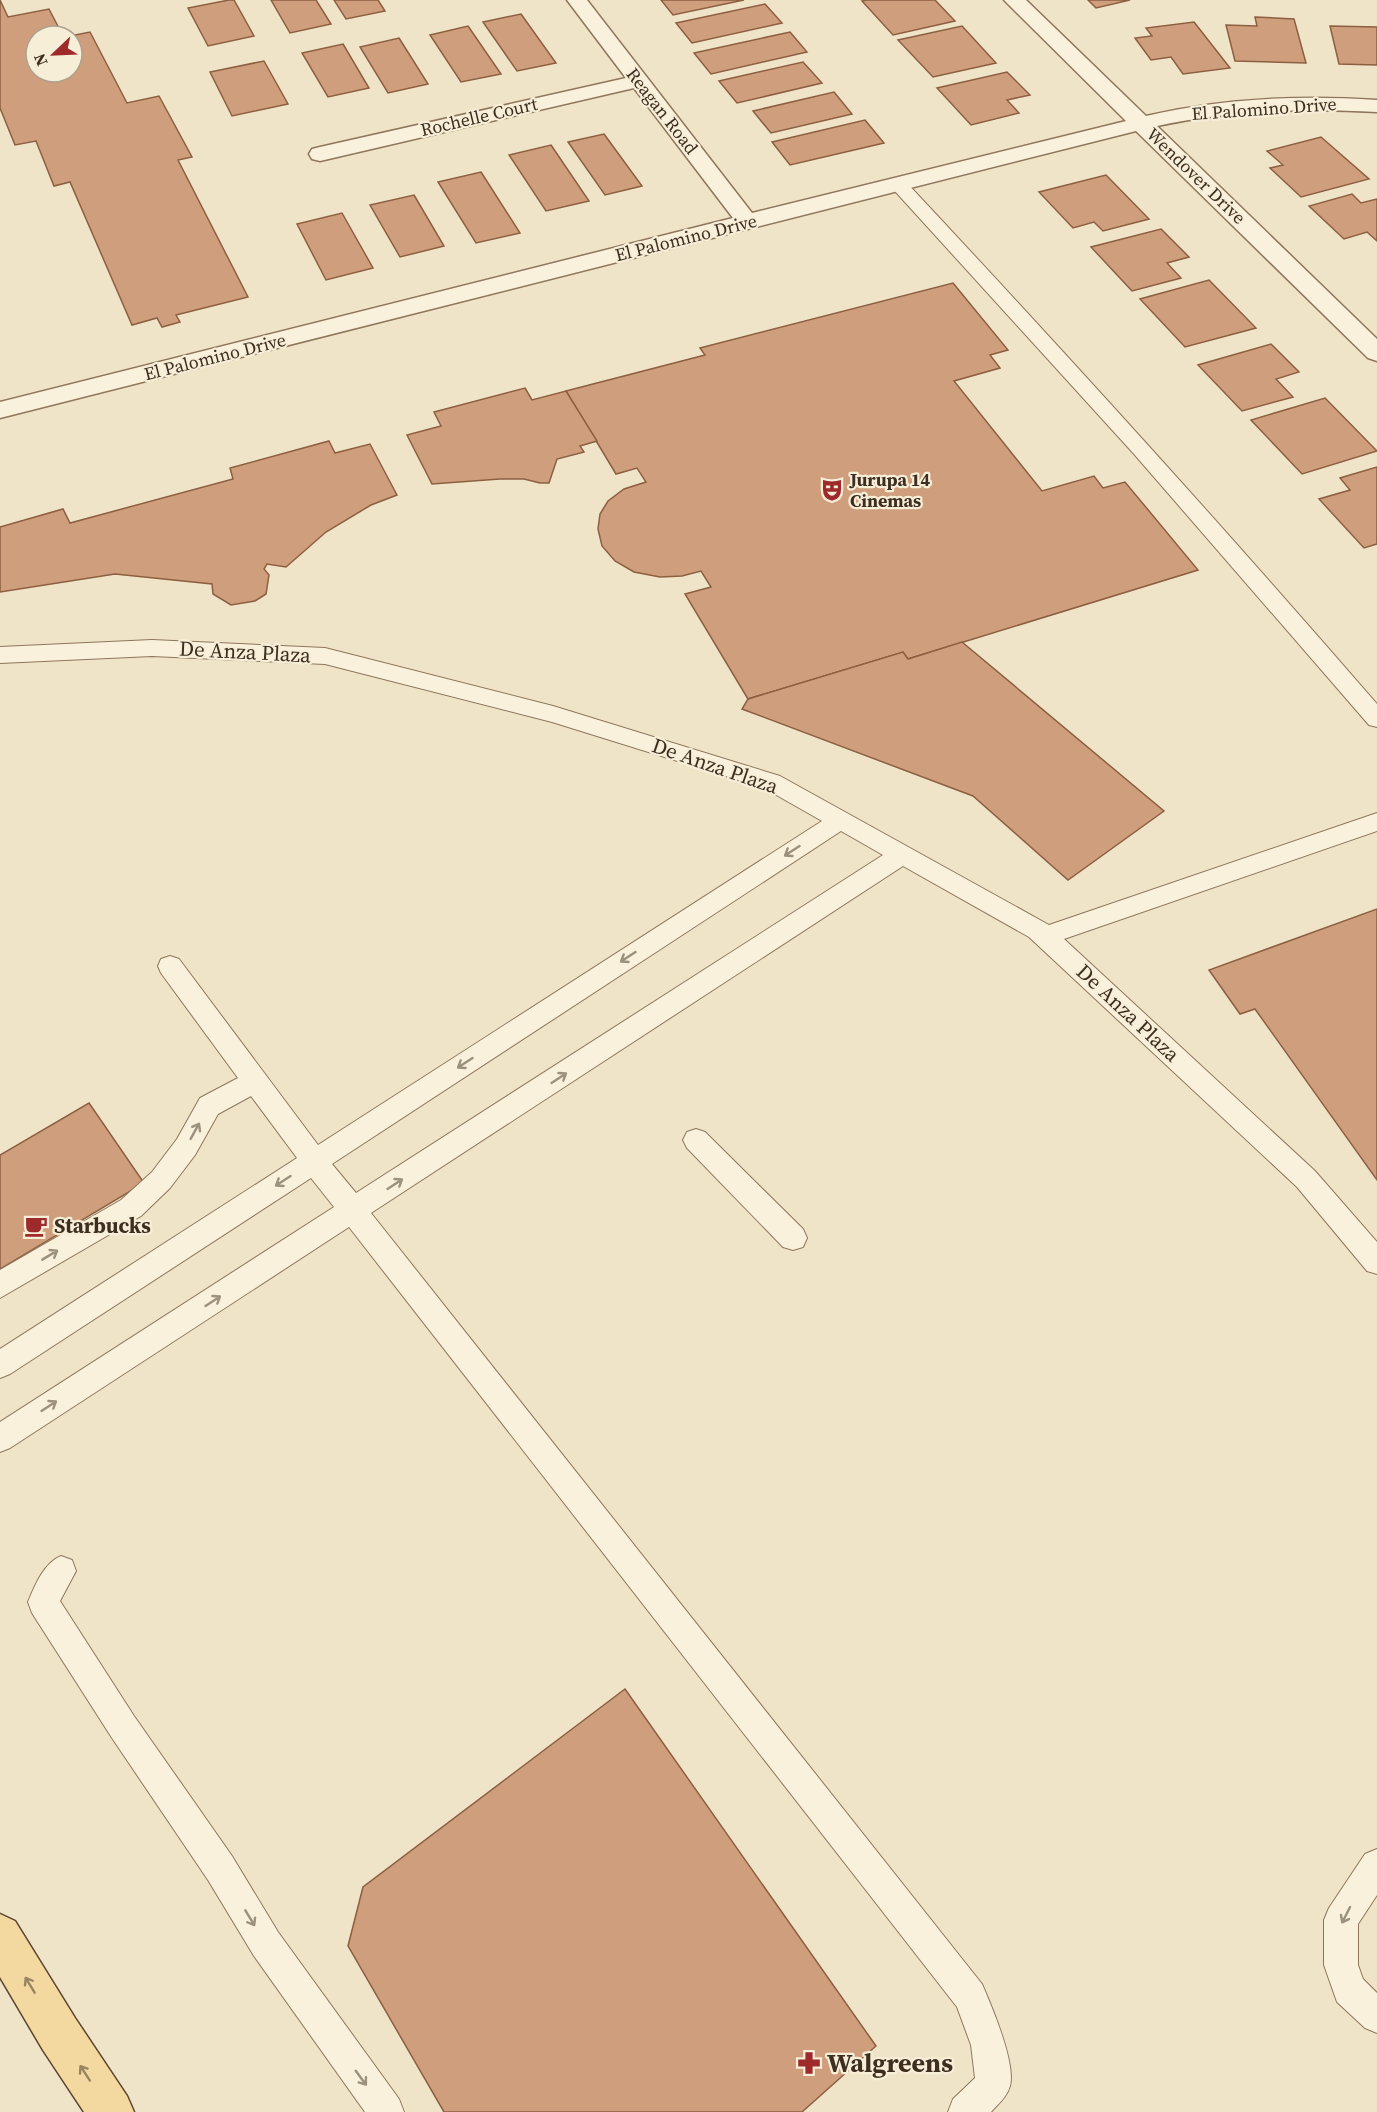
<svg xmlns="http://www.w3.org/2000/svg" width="1377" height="2112" font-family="'Source Serif 4',serif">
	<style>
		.building { fill: #cf9f7d; stroke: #8d5f41; stroke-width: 1.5 }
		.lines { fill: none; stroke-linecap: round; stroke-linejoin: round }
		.service-casing { stroke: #8d765c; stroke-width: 2 }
		.minor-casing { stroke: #8d765c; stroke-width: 3 }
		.primary-casing { stroke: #5b4430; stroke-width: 3 }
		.service { fill: #faf1dc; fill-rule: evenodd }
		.minor { fill: #faf1dc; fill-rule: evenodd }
		.primary { fill: #f3d9a0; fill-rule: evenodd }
		.oneway { stroke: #9c907e }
		.oneway2 { stroke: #988460 }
		.labels { text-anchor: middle; stroke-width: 4.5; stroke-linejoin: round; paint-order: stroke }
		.far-street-label { font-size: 18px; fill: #3d2e20; stroke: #f7eed8 }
		.far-poi-label { font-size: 18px; font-weight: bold; fill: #3d2e20; stroke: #f7eed8; text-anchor: start }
		.street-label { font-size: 21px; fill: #3d2e20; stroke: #f7eed8 }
		.poi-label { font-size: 21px; font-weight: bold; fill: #3d2e20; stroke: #f7eed8; text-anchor: start }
		.near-poi-label { font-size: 26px; font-weight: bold; fill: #3d2e20; stroke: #f7eed8; text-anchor: start }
	</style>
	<rect width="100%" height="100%" fill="#f0e4c8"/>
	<g class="building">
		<polygon points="0,0 8,17 49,9 63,36 36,36 36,72 72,72 72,36 70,36 90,32 127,103 159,96 192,157 178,160 248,297 176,315 180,322 162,327 157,318 132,325 70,182 54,186 36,141 15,145 0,108"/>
		<polygon points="229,0 234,0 254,36 208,46 188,8"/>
		<polygon points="271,0 316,0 331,24 290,33"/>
		<polygon points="334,0 378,0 385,11 346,19"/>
		<polygon points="661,0 744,0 673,15"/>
		<polygon points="867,0 935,0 955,21 893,35 862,1"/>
		<polygon points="1088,0 1130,0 1096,8"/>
		<polygon points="765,4 782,23 692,43 676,23"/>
		<polygon points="521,14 556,63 517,71 483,22"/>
		<polygon points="1255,17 1294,19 1306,63 1235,61 1226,25 1257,26"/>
		<polygon points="1194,22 1230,68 1183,74 1171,57 1151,60 1135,38 1152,36 1146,28"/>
		<polygon points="468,26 501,74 461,82 430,35"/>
		<polygon points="962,26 996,63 933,77 898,40"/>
		<polygon points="1330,26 1377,27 1377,65 1339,64"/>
		<polygon points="790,32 807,52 711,74 694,53"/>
		<polygon points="399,38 428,84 388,93 360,47"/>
		<polygon points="343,44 369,88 328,97 302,53"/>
		<polygon points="264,61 288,104 232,116 210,72"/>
		<polygon points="803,62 822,83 737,103 719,81"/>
		<polygon points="1007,72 1030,95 1007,100 1019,113 971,125 937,88"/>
		<polygon points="834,92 852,114 771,133 753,111"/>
		<polygon points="865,120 884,143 790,165 772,142"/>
		<polygon points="604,134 642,186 605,195 568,142"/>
		<polygon points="1321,137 1369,179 1301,197 1270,168 1283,165 1267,151"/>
		<polygon points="551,145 589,201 546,211 509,155"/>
		<polygon points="481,172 520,233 476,243 438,182"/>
		<polygon points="1106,175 1149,219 1103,231 1094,222 1073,228 1039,192"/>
		<polygon points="1352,194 1361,203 1377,199 1377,241 1367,232 1344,239 1309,206"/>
		<polygon points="414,195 444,246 400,257 370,205"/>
		<polygon points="342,213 373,268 326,280 297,224"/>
		<polygon points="1161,229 1189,257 1167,263 1181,278 1132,291 1091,247"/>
		<polygon points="1209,280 1256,328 1185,347 1140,299"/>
		<polygon points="953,283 1008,350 990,355 1000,368 954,381 1042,491 1094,476 1103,488 1125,482 1198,570 908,659 903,652 748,699 685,594 711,587 701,571 682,576 660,577 634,572 615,561 602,546 598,529 600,514 608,501 624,489 646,482 637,468 616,474 566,391 705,355 700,348"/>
		<polygon points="1271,344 1299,372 1276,379 1293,397 1242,411 1198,365"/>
		<polygon points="525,388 532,400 566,391 597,441 580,446 584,452 557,459 549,483 540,483 524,479 500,479 432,484 407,435 441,426 434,412"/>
		<polygon points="1325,398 1377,451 1302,474 1251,420"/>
		<polygon points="329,441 335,453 370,444 397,495 371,505 326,532 286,567 267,564 264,569 269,575 266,594 255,601 231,605 213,594 212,584 115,574 0,592 0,527 63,509 70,523 233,479 230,468"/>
		<polygon points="1377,467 1377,544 1364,548 1319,499 1350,490 1340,478"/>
		<polygon points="962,642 1164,811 1068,880 973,796 742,709 748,699 903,652 908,659"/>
		<polygon points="1377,909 1377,1180 1255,1009 1240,1014 1209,970"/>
		<polygon points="89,1103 144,1183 0,1269 0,1155"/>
		<polygon points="625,1689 876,2046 802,2112 444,2112 348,1946 363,1887"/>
	</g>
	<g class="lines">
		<g class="service-casing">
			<g id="service">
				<path d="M899 180 905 181C1066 353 1223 526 1377 704V727L1369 725 1134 454 893 189 890 185 893 181Z"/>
				<path d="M152 640 325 648 553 706 780 776 1049 925 1377 813V831L1064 939 1315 1171 1377 1242V1274L1367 1271 1297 1187 1029 937 903 866 371 1213 982 1984C992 2007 1016 2063 1010 2086 1007 2097 998 2104 991 2112H948L953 2099 975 2078 971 2045 957 2007 349 1227 10 1448 0 1452V1422L334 1207 311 1178 10 1374 0 1378V1349L297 1158 251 1096 218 1114 195 1155 170 1188 141 1216 0 1298V1270L121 1200 152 1172 177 1139 200 1098 238 1078 161 973 158 966 161 959 170 956 179 959 318 1145 822 821 764 788 552 722 325 664 152 656 0 663V647ZM841 831 883 855 356 1193 332 1164Z"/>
				<polygon points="696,1129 705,1132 803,1229 807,1238 803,1247 793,1250 783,1247 687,1148 683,1140 687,1132"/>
				<path d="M61 1556 72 1560 76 1571 60 1601 134 1716 232 1856 278 1932 399 2099 404 2112H365L254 1956 208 1880 112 1738 32 1613 28 1602C35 1585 44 1563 61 1556Z"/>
				<polygon points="1377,1849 1377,1895 1358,1924 1358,1965 1363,1979 1377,1993 1377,2033 1365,2028 1337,2002 1324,1965 1324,1920 1329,1908 1365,1854"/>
			</g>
		</g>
		<g class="minor-casing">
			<path id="minor" d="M567 0H587L752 213 1126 121 1004 0H1026L1146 116C1223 98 1298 95 1377 100V112C1303 108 1230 110 1157 126L1377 339V361L1368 358 1136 131 0 418V402L733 218 634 88 320 161 312 159 309 154 312 149 320 147 626 78Z"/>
		</g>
		<g class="primary-casing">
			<polygon id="primary" points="0,1914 15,1921 75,2018 127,2096 134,2112 84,2112 43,2050 0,1977"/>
		</g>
		<use href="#service" class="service"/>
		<use href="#minor" class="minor"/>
		<use href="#primary" class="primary"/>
	</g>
	<defs><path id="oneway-shaft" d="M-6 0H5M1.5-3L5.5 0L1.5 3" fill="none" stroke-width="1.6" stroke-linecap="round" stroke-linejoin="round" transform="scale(1.5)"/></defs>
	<g class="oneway">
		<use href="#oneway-shaft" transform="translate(792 851) rotate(147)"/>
		<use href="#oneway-shaft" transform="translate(628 957) rotate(147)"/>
		<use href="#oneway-shaft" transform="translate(465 1063) rotate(147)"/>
		<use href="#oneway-shaft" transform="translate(559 1078) rotate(-33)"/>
		<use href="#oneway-shaft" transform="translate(195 1131) rotate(-61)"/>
		<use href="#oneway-shaft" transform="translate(283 1181) rotate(147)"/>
		<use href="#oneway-shaft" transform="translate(395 1184) rotate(-33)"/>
		<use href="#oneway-shaft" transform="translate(50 1255) rotate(-31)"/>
		<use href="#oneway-shaft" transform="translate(213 1301) rotate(-33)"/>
		<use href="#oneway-shaft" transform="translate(49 1406) rotate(-33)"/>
		<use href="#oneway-shaft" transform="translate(1346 1915) rotate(117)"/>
		<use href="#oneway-shaft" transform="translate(250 1918) rotate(59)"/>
		<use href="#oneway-shaft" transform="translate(361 2078) rotate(54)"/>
	</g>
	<g class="oneway2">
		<use href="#oneway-shaft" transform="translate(30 1985) rotate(-121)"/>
		<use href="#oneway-shaft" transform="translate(85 2073) rotate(-123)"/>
	</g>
	<defs>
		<g id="theatre-bare" transform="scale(1.8)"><path d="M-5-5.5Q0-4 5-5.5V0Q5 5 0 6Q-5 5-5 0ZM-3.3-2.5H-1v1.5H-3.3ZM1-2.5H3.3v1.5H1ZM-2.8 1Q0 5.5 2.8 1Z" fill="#9e2a2b" stroke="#f7eed8" stroke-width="2.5" paint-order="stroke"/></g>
		<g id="cafe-bare" transform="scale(1.8)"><path d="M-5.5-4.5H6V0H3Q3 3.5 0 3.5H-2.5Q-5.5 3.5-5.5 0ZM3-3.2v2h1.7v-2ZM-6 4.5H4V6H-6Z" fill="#9e2a2b" stroke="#f7eed8" stroke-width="2.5" paint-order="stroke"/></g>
		<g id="pharmacy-bare" transform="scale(1.8)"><path d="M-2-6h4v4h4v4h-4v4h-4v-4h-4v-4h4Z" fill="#9e2a2b" stroke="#f7eed8" stroke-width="2.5" paint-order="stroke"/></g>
	</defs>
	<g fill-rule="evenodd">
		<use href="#theatre-bare" x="832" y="490"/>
		<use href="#cafe-bare" x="36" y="1226"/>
		<use href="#pharmacy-bare" x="809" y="2063"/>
	</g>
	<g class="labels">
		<g class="far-street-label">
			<text transform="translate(1264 109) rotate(-4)" y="6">El Palomino Drive</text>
			<text transform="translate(662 111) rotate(52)" y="6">Reagan Road</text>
			<text transform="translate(479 117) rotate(-13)" y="6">Rochelle Court</text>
			<text transform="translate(1196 176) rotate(44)" y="6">Wendover Drive</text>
			<text transform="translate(686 238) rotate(-14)" y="6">El Palomino Drive</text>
			<text transform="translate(215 357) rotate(-14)" y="6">El Palomino Drive</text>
		</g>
		<g class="far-poi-label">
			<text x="850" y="486">Jurupa 14<tspan x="850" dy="21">Cinemas</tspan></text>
		</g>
		<g class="street-label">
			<text transform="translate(245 652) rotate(3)" y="7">De Anza Plaza</text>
			<text transform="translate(715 766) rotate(19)" y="7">De Anza Plaza</text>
			<text transform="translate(1128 1013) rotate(43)" y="7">De Anza Plaza</text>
		</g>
		<g class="poi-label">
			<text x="54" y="1233">Starbucks</text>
		</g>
		<g class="near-poi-label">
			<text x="827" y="2072">Walgreens</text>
		</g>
	</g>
	<g transform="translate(54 54) rotate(247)"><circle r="28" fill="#f7eed8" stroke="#ada18e" stroke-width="1.5"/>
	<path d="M0-4.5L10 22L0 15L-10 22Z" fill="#9e2a2b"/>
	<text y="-9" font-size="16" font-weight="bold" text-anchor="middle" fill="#3d2e20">N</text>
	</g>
</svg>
